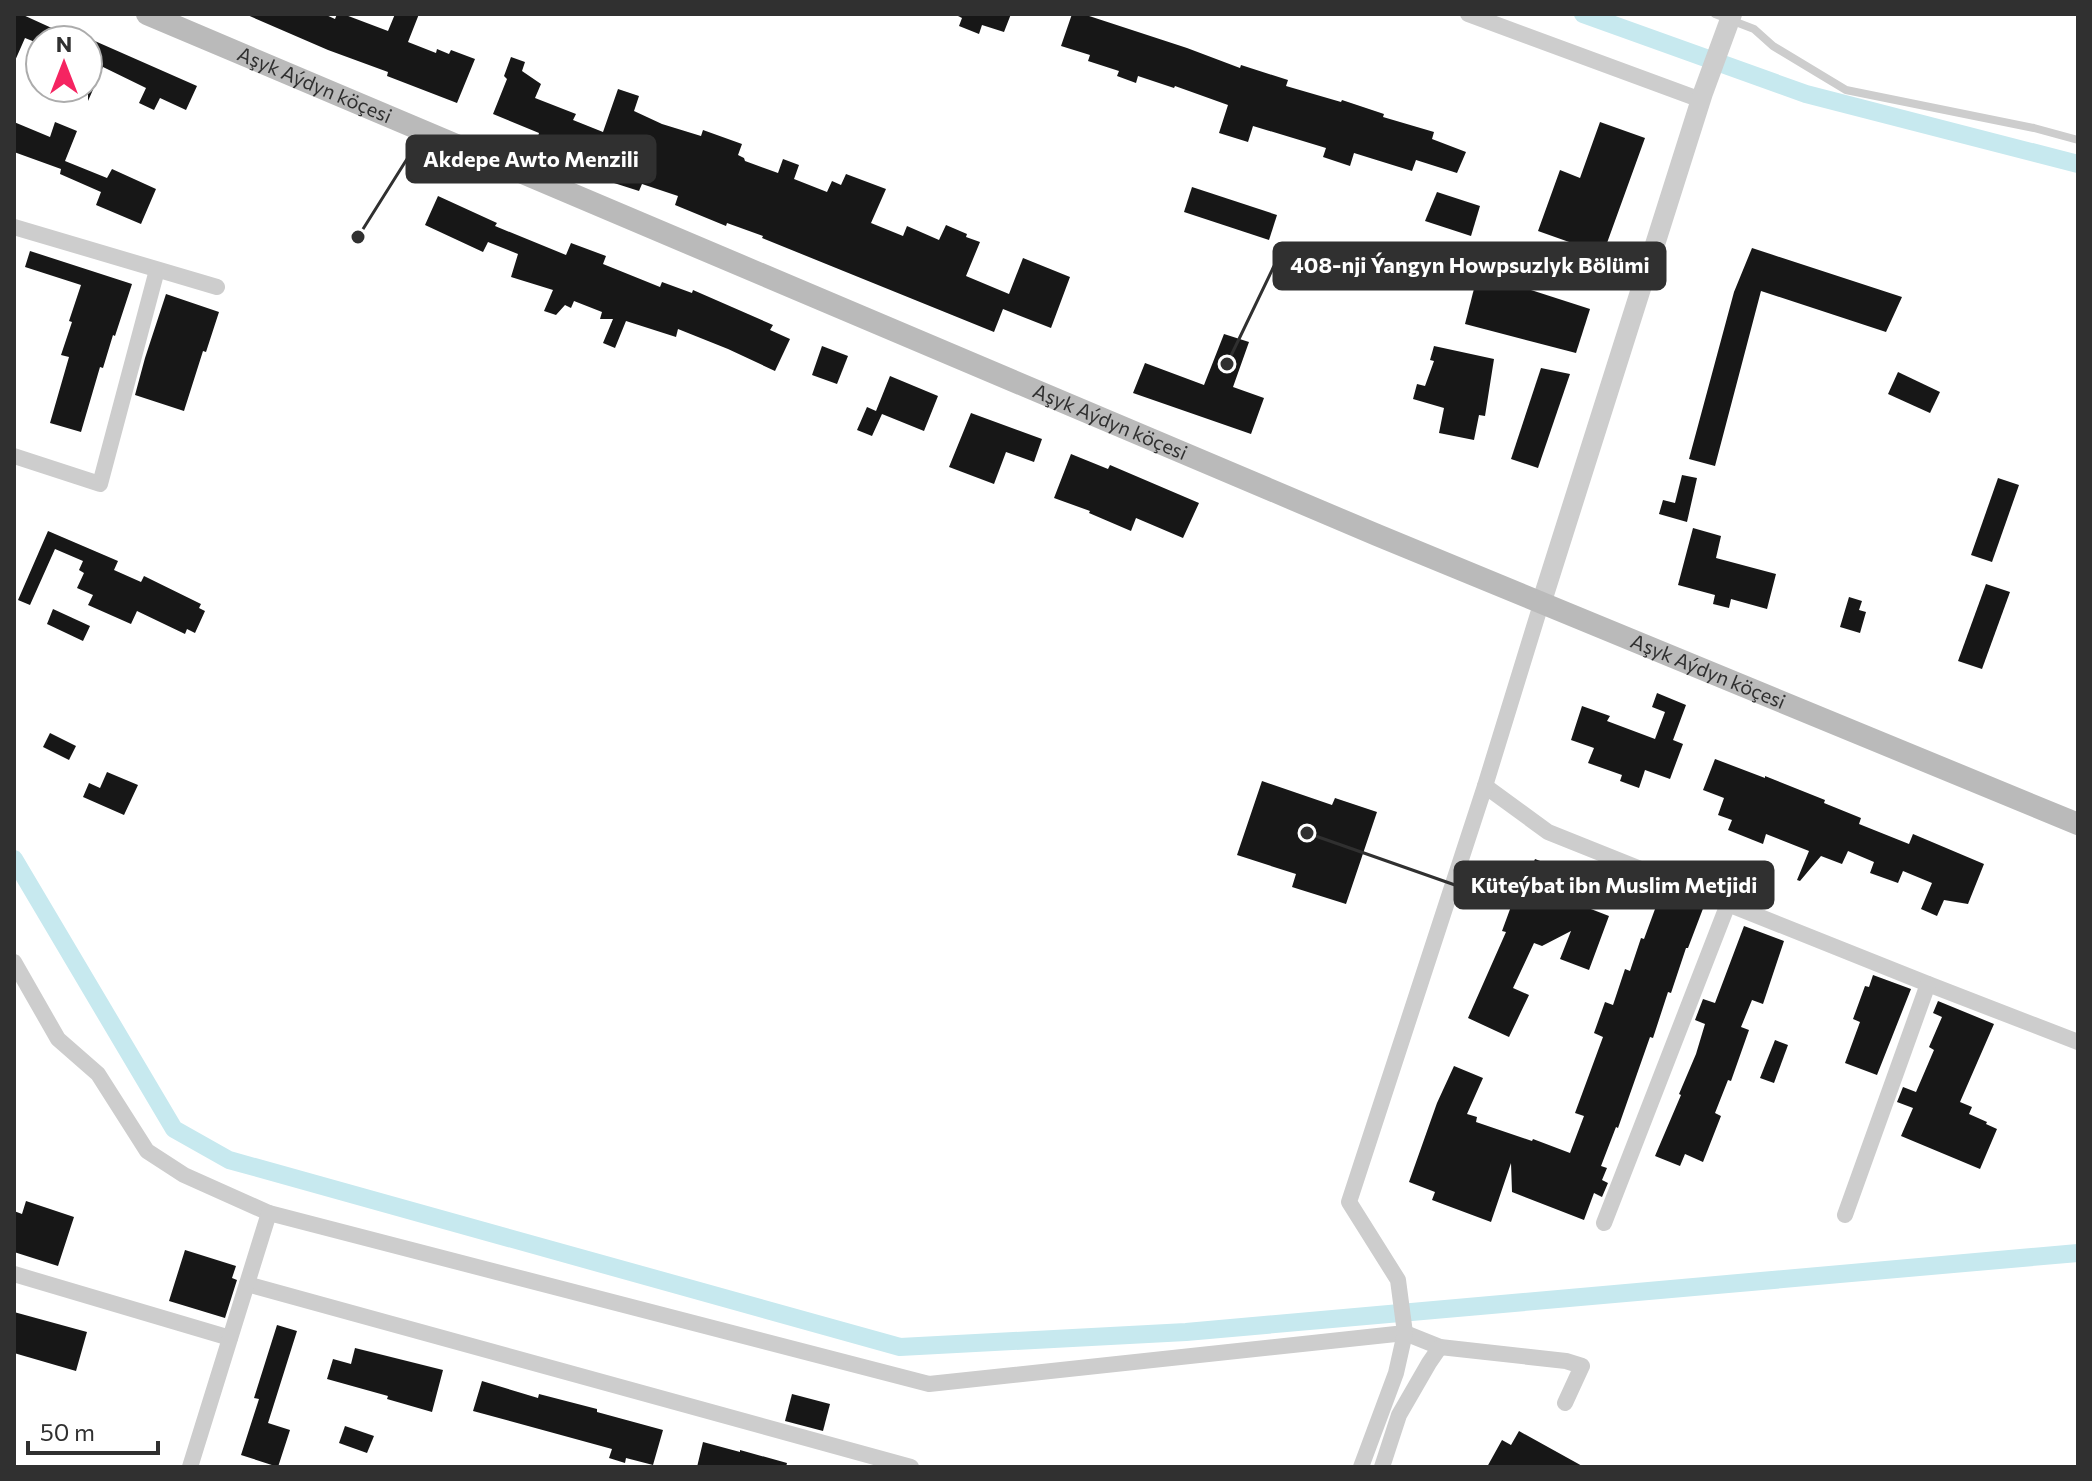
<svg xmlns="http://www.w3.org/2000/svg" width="2092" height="1481" font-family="Commissioner,sans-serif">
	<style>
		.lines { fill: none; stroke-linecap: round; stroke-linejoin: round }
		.canal { stroke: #c7e9ef; stroke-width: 18 }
		.building { fill: #171717 }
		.service { stroke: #cdcdcd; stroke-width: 8 }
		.minor { stroke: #cdcdcd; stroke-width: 16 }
		.tertiary { stroke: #cdcdcd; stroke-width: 20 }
		.secondary { stroke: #bababa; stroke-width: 22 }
		.labels { text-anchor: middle; stroke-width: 8; stroke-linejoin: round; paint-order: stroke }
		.street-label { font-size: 20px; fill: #303030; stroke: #fff }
		.leader { fill: none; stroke: #303030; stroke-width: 3 }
		.callout-dot { fill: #303030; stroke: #fff; stroke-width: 3 }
		.callout { fill: #303030; stroke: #303030; stroke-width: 3 }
		.callout-label { font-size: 22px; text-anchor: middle; font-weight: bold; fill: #fff }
	</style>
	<rect width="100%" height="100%" fill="#fff"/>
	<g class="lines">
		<g class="canal">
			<polyline points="1583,14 1806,94 2078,164"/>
			<polyline points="14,859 174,1129 229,1160 900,1347 1186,1332 2078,1253"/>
		</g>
	</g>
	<g class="building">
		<polygon points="17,14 21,14 78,40 40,40 40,44 25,38 14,63 14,20"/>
		<polygon points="245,14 324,14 335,19 337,14 343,14 388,31 395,14 419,14 408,42 436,53 437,49 449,54 451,50 475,59 457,103 387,76 388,72 328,50"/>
		<polygon points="958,14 1011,14 1004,32 982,25 979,34 959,26 962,18 958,16"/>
		<polygon points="1072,14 1083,14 1187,48 1240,68 1241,65 1288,80 1286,86 1341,102 1342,100 1384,114 1383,117 1434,132 1432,139 1466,152 1457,173 1416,160 1412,171 1354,153 1350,166 1323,157 1326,148 1253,126 1248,142 1219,133 1228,105 1175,86 1174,88 1138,76 1136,83 1117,76 1119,71 1088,61 1090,55 1061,46"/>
		<polygon points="88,38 197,86 186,110 160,98 154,110 139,103 146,88 103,67 88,101"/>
		<polygon points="511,57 525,62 522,71 541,84 535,98 576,114 573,120 603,132 618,89 639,96 634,111 662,124 701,136 703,130 742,144 738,155 744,158 745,161 778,173 783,159 799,165 794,179 827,192 832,181 841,185 846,174 886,189 871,223 903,236 907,226 939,240 946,225 967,234 966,237 980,242 966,276 1009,294 1023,258 1070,277 1051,328 1003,309 994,332 762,238 763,236 727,223 726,226 675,205 678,196 642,184 639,191 614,183 618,170 587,160 586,162 536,143 539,133 493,114 507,79 504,76"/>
		<polygon points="14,122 50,137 55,122 77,131 65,161 107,178 112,169 156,189 141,224 96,205 101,192 60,174 61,169 14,152"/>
		<polygon points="1600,122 1645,138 1603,254 1538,231 1560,170 1580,178"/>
		<polygon points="1192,187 1277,215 1269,240 1184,212"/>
		<polygon points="1437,192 1480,206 1471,236 1425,221"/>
		<polygon points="438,196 497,223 495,226 566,255 571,243 606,256 603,264 660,287 662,282 692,293 693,290 773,325 770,330 790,339 775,371 728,349 678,329 676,337 626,321 615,348 603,343 613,319 600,319 602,312 574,301 571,308 565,305 556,315 544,311 553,290 511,277 518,254 488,242 483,252 425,225"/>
		<polygon points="1752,248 1902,297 1886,332 1761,291 1715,466 1689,459 1734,292"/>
		<polygon points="30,251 132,284 115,336 113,335 103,368 100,367 81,432 50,423 69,357 61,355 72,322 69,321 81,285 25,267"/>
		<polygon points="1478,273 1590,309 1576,353 1465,324"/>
		<polygon points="166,294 219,312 206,352 203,351 184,411 135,395 145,358"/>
		<polygon points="1224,334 1249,342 1233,387 1264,398 1251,434 1133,393 1145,363 1204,385"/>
		<polygon points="822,346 848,356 837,384 812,375"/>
		<polygon points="1434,346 1494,359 1485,416 1479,415 1474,440 1439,433 1444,408 1413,399 1417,384 1425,386 1434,361 1430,360"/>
		<polygon points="1541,368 1570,374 1538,468 1511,459"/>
		<polygon points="1898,372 1940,392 1930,413 1888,394"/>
		<polygon points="890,376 938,396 924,431 882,414 872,436 857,430 867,407 876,411"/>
		<polygon points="971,413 1042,439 1034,462 1006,452 994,484 949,467"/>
		<polygon points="1071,454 1108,469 1110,465 1199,503 1183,538 1136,518 1131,531 1089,513 1090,511 1054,498"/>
		<polygon points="1682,475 1697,478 1687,522 1659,514 1663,500 1675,503"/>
		<polygon points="1998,478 2019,485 1992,562 1971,555"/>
		<polygon points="1693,528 1721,536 1716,558 1776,574 1767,609 1731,599 1729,608 1713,604 1715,595 1678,585"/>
		<polygon points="48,531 118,561 114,570 141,582 144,576 201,604 199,608 205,611 195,633 187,629 185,634 137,611 131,624 88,605 93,595 77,588 84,573 79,570 83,561 55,549 30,605 18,600"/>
		<polygon points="1986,584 2010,592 1982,669 1958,661"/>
		<polygon points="1849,597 1862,601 1859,610 1866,612 1860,633 1840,627"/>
		<polygon points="53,609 90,626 83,641 47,624"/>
		<polygon points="1657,693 1686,705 1673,740 1683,744 1670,779 1645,770 1639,788 1620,781 1622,775 1588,763 1594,748 1571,740 1582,706 1610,716 1607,721 1655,739 1665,712 1652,707"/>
		<polygon points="50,733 76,746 69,760 43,747"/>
		<polygon points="1715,759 1765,778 1765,776 1825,800 1824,803 1861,818 1859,824 1909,844 1913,834 1984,864 1968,904 1944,900 1937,916 1921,909 1932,883 1903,871 1898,883 1870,873 1874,862 1848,851 1842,864 1821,856 1800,881 1797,880 1809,851 1766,834 1763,844 1728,830 1732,820 1718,815 1724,798 1703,790"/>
		<polygon points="107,772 138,785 124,815 83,797 89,783 100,788"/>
		<polygon points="1262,781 1332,805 1335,798 1377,812 1346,904 1292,887 1296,874 1237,855"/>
		<polygon points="1535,859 1561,869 1552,894 1609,916 1589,970 1560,959 1571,931 1542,946 1534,943 1513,988 1529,995 1509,1037 1468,1018 1506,932 1502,931 1520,882 1525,884"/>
		<polygon points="1662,890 1704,906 1688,948 1686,948 1671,993 1668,992 1653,1038 1650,1037 1618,1128 1616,1127 1601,1166 1607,1168 1602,1180 1608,1183 1602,1197 1594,1193 1584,1220 1512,1192 1511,1163 1491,1222 1432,1200 1435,1192 1409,1182 1437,1103 1454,1066 1483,1078 1467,1114 1477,1117 1476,1122 1532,1141 1533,1139 1570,1153 1584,1116 1575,1113 1603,1037 1594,1033 1605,1002 1613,1005 1625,969 1630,971 1641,938 1644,939"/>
		<polygon points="1744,926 1784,941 1763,1004 1752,1000 1741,1027 1749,1030 1731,1081 1728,1080 1715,1113 1721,1116 1703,1162 1685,1154 1680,1166 1655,1156 1681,1095 1679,1094 1696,1054 1705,1024 1695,1020 1703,999 1715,1003"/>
		<polygon points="1873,975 1911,989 1877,1075 1845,1063 1860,1022 1853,1019 1865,986 1869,987"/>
		<polygon points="1938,1001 1994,1024 1960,1102 1972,1107 1969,1114 1987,1122 1986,1124 1997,1129 1980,1169 1901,1136 1913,1108 1897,1102 1903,1087 1916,1092 1934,1050 1929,1047 1942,1017 1933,1013"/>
		<polygon points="1775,1040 1788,1045 1774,1083 1760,1078"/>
		<polygon points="26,1201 74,1217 58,1266 14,1252 14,1211 22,1214"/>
		<polygon points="185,1250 236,1266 232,1278 237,1280 225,1318 169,1301"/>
		<polygon points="14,1312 87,1332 76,1371 14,1353"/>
		<polygon points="277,1325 297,1331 268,1423 290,1430 278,1467 241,1455 259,1399 254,1398"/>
		<polygon points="355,1348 443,1370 432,1412 387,1399 388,1396 327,1379 333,1359 351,1364"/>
		<polygon points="482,1381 538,1398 539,1394 597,1409 597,1412 663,1430 653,1465 626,1458 625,1463 609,1458 612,1449 473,1411"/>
		<polygon points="792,1394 830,1404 823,1431 785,1421"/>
		<polygon points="345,1426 374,1436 367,1453 339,1443"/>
		<polygon points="1519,1431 1584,1467 1487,1467 1502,1440 1511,1445"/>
		<polygon points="703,1442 740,1452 740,1450 787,1463 786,1467 697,1467"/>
	</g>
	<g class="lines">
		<polyline class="service" points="1715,14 1754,29 1773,46 1846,90 2034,128 2078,140"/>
		<g class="minor">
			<polyline points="1468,14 1701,100"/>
			<polyline points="14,227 217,287"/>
			<polyline points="14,456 100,484 157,270"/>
			<polyline points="1485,786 1548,832 1928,984 2078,1042"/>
			<polyline points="14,962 58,1039 98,1074 147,1151 184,1175 269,1213"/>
			<polyline points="1845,1215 1928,984"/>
			<polyline points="1604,1223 1728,904"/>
			<polyline points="14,1274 230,1338"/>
			<polyline points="247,1284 911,1467"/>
			<polyline points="190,1467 269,1213 929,1384 1405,1333 1440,1347 1566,1361 1582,1366 1565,1403"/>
			<polyline points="1361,1467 1396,1373 1405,1333 1398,1280 1349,1202 1485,786 1542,601"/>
			<polyline points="1382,1467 1399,1415 1429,1363 1440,1347"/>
		</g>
		<polyline class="tertiary" points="1542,601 1703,93 1732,14"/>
		<path class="secondary" id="s1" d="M147 14 1377 535 2078 824"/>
	</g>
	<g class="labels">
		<g class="street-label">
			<text dy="7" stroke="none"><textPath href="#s1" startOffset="182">Aşyk Aýdyn köçesi</textPath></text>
			<text dy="7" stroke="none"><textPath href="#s1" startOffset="1046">Aşyk Aýdyn köçesi</textPath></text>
			<text dy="7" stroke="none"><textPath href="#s1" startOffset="1694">Aşyk Aýdyn köçesi</textPath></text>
		</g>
	</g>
	<path class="leader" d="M358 237L407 159M1227 364L1274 266M1307 833L1455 885"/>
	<g class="callout-dot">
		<circle cx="358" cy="237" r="8"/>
		<circle cx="1227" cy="364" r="8"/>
		<circle cx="1307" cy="833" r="8"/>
	</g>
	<g class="callout">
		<rect x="407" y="136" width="248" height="46" rx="8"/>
		<rect x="1274" y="243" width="391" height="46" rx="8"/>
		<rect x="1455" y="862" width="318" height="46" rx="8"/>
	</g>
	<g class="callout-label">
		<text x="531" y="167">Akdepe Awto Menzili</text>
		<text x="1470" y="273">408-nji Ýangyn Howpsuzlyk Bölümi</text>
		<text x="1614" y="893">Küteýbat ibn Muslim Metjidi</text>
	</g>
	<rect width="2092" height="1481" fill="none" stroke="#303030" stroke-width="32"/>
	<g transform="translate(64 64)"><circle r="38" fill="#ffffff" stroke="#acacac" stroke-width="2"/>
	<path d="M0-6L14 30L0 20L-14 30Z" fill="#f52461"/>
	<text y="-12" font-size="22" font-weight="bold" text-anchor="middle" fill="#303030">N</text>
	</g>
	<path d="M28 1441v12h130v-12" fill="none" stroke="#303030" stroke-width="4"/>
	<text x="40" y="1441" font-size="24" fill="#303030" stroke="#ffffff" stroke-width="6" paint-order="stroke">50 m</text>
</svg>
